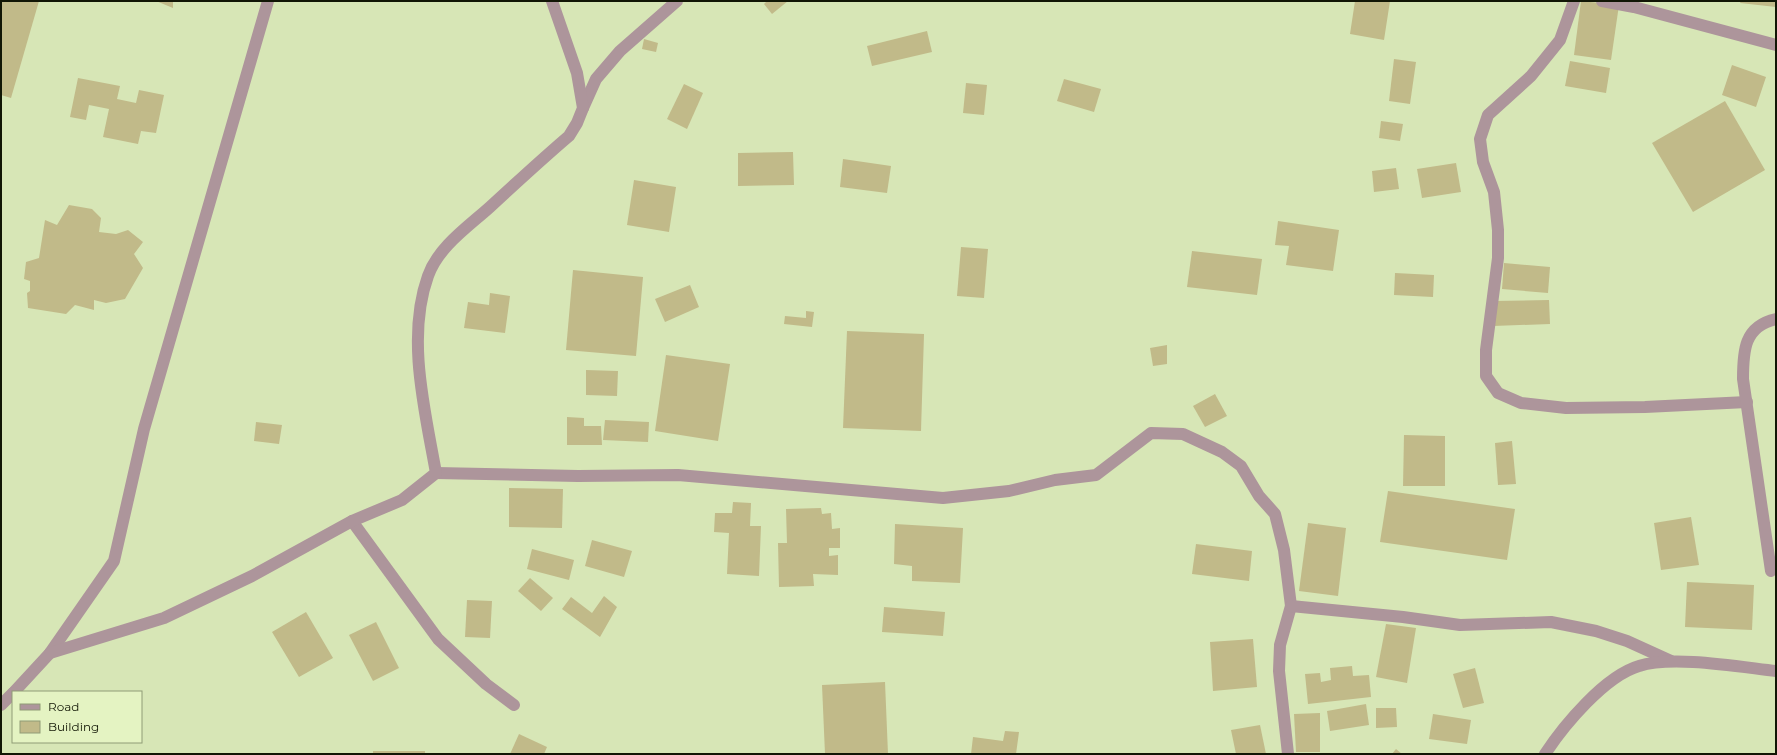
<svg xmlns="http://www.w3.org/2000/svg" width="1777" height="755" font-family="Montserrat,sans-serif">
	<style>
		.building { fill: #c1ba89 }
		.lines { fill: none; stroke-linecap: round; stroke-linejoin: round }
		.street { stroke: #ad959b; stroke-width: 12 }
	</style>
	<rect width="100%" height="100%" fill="#d7e6b6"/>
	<g class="building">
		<polygon points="1,1 39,1 11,98 1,95"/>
		<polygon points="156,1 173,1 173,8"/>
		<polygon points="767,1 788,1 772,14 764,4"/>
		<polygon points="1355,1 1390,1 1384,40 1350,34"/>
		<polygon points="1581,1 1619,5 1611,60 1574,55"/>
		<polygon points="1741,1 1776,1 1776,7 1740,3"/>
		<polygon points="927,31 932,52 872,66 867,46"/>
		<polygon points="644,39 658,43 656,52 642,49"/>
		<polygon points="1394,59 1416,62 1410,104 1389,101"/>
		<polygon points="1570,61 1610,68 1606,93 1565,86"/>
		<polygon points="1732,65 1766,77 1756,107 1722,95"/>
		<polygon points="78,78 120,86 117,99 136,103 139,90 164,95 156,133 141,131 138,144 103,137 109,109 89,105 86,120 70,117"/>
		<polygon points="1064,79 1101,89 1094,112 1057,101"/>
		<polygon points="966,83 987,85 984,115 963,113"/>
		<polygon points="684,84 703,93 687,129 667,119"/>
		<polygon points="1725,101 1765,170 1693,212 1652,143"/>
		<polygon points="1381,121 1403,124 1400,141 1379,138"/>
		<polygon points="793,152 794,185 738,186 738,153"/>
		<polygon points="843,159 891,166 887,193 840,187"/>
		<polygon points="1456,163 1461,192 1422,198 1417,169"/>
		<polygon points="1396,168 1399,189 1374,192 1372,171"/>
		<polygon points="634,180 676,187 669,232 627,225"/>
		<polygon points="69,205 92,209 101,218 99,232 116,234 128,230 143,242 134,254 143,268 125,299 106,303 94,300 94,310 75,305 66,314 28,308 27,293 30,291 30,281 24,279 26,262 39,258 45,220 57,225"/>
		<polygon points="1278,221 1339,230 1333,271 1286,265 1289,246 1275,245"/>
		<polygon points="961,247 988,249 984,298 957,296"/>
		<polygon points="1192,251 1262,259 1257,295 1187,287"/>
		<polygon points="1504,263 1550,267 1548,293 1502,289"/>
		<polygon points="573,270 643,277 636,356 566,350"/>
		<polygon points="1395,273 1434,275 1433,297 1394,295"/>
		<polygon points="690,285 699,307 665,322 655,299"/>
		<polygon points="490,293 510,296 505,333 464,328 468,302 489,305"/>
		<polygon points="1549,300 1550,324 1493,326 1493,301"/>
		<polygon points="806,311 814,312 812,327 784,324 785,316 806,318"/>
		<polygon points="847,331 924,334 921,431 843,428"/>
		<polygon points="1167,345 1167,364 1153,366 1150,348"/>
		<polygon points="666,355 730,364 718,441 655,431"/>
		<polygon points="586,370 618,371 617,396 586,395"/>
		<polygon points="1215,394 1227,416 1205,427 1193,406"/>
		<polygon points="567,417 584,418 584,426 601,426 602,445 567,445"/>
		<polygon points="605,420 649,422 648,442 603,440"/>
		<polygon points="256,422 282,425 279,444 254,441"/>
		<polygon points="1404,435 1445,436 1445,486 1403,486"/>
		<polygon points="1512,441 1516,484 1498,485 1495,443"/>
		<polygon points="509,488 563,489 562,528 509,527"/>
		<polygon points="1388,491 1515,509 1507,560 1380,542"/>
		<polygon points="733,502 751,503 750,526 761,526 759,576 727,574 729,533 714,532 715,513 732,513"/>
		<polygon points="821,508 822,514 831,513 832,529 840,528 840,548 829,548 829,556 838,555 838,575 813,574 814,586 779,587 778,543 787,543 786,509"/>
		<polygon points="1691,517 1699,565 1661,570 1654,523"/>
		<polygon points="1308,523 1346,528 1338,596 1299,591"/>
		<polygon points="895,524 963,528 960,583 912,581 912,566 894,564"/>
		<polygon points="592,540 632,551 624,577 585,566"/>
		<polygon points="1196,544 1252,551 1249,581 1192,574"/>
		<polygon points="532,549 574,560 569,580 527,569"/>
		<polygon points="530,578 553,598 541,611 518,591"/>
		<polygon points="1687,582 1754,585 1752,630 1685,627"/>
		<polygon points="604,596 617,607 600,637 562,609 571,597 592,613"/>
		<polygon points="467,600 492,601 490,638 465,637"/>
		<polygon points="884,607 945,612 943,636 882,632"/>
		<polygon points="306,612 333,658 299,677 272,632"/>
		<polygon points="376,622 399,668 373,681 349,635"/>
		<polygon points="1386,624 1416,628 1407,683 1376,677"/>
		<polygon points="1253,639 1257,687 1213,691 1210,642"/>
		<polygon points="1352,666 1353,676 1369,675 1371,697 1308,704 1305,674 1320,673 1321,682 1331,680 1330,668"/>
		<polygon points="1475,668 1484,703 1463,708 1453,674"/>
		<polygon points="885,682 888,754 825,754 822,685"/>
		<polygon points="1366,704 1369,725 1330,731 1327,711"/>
		<polygon points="1376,708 1396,708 1397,727 1376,728"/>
		<polygon points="1320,713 1320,752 1296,752 1294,714"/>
		<polygon points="1433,714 1471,720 1467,744 1429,739"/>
		<polygon points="1260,725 1266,754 1236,754 1231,730"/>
		<polygon points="1005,731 1019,732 1016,754 971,754 973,737 1003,741"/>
		<polygon points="519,734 547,747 544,754 510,754"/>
		<polygon points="1396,749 1402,754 1392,754"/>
		<rect x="373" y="751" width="52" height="3"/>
	</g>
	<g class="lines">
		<g class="street">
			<polyline points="1574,1 1560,40 1531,76 1488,115 1480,139 1483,162 1494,192 1498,230 1498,258 1486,350 1486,376 1498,393 1521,403 1566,408 1645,407 1747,402"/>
			<polyline points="1602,1 1634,7 1776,45"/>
			<polyline points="583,108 596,79 620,51 677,1"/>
			<polyline points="436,473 578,476 678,475 943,498 1009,491 1055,480 1096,475 1151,433 1183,434 1222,452 1241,466 1259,496 1275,514 1284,550 1291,606 1280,645 1279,671 1288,754"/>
			<polyline points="352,521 438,639 486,684 514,705"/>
			<path d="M1771 571 1743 379C1743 351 1744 326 1776 319"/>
			<polyline points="1291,606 1403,617 1460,625 1551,622 1596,631 1627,641 1671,661"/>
			<polyline points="50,653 114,561 144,429 268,1"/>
			<path d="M14 692 50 653 164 618 252 576 352 521 402 500 436 473C425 411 406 337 428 276 438 247 469 226 490 207 516 183 542 159 569 136L577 123 583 108 577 73 552 1"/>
			<polyline points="1,705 13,693"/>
			<path d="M1545 754C1564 725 1605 676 1639 666 1672 655 1740 667 1776 671"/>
		</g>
	</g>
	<rect width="1777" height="755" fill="none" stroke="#111605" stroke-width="4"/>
	<rect x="12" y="691" width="130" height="52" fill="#e4f3c2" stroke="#909b76"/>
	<rect x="20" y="704" width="20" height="6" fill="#ad959b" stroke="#909b76"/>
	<text x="48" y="711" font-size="12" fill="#111605">Road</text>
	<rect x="20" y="721" width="20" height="12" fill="#c1ba89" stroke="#909b76"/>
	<text x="48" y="731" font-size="12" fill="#111605">Building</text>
</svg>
